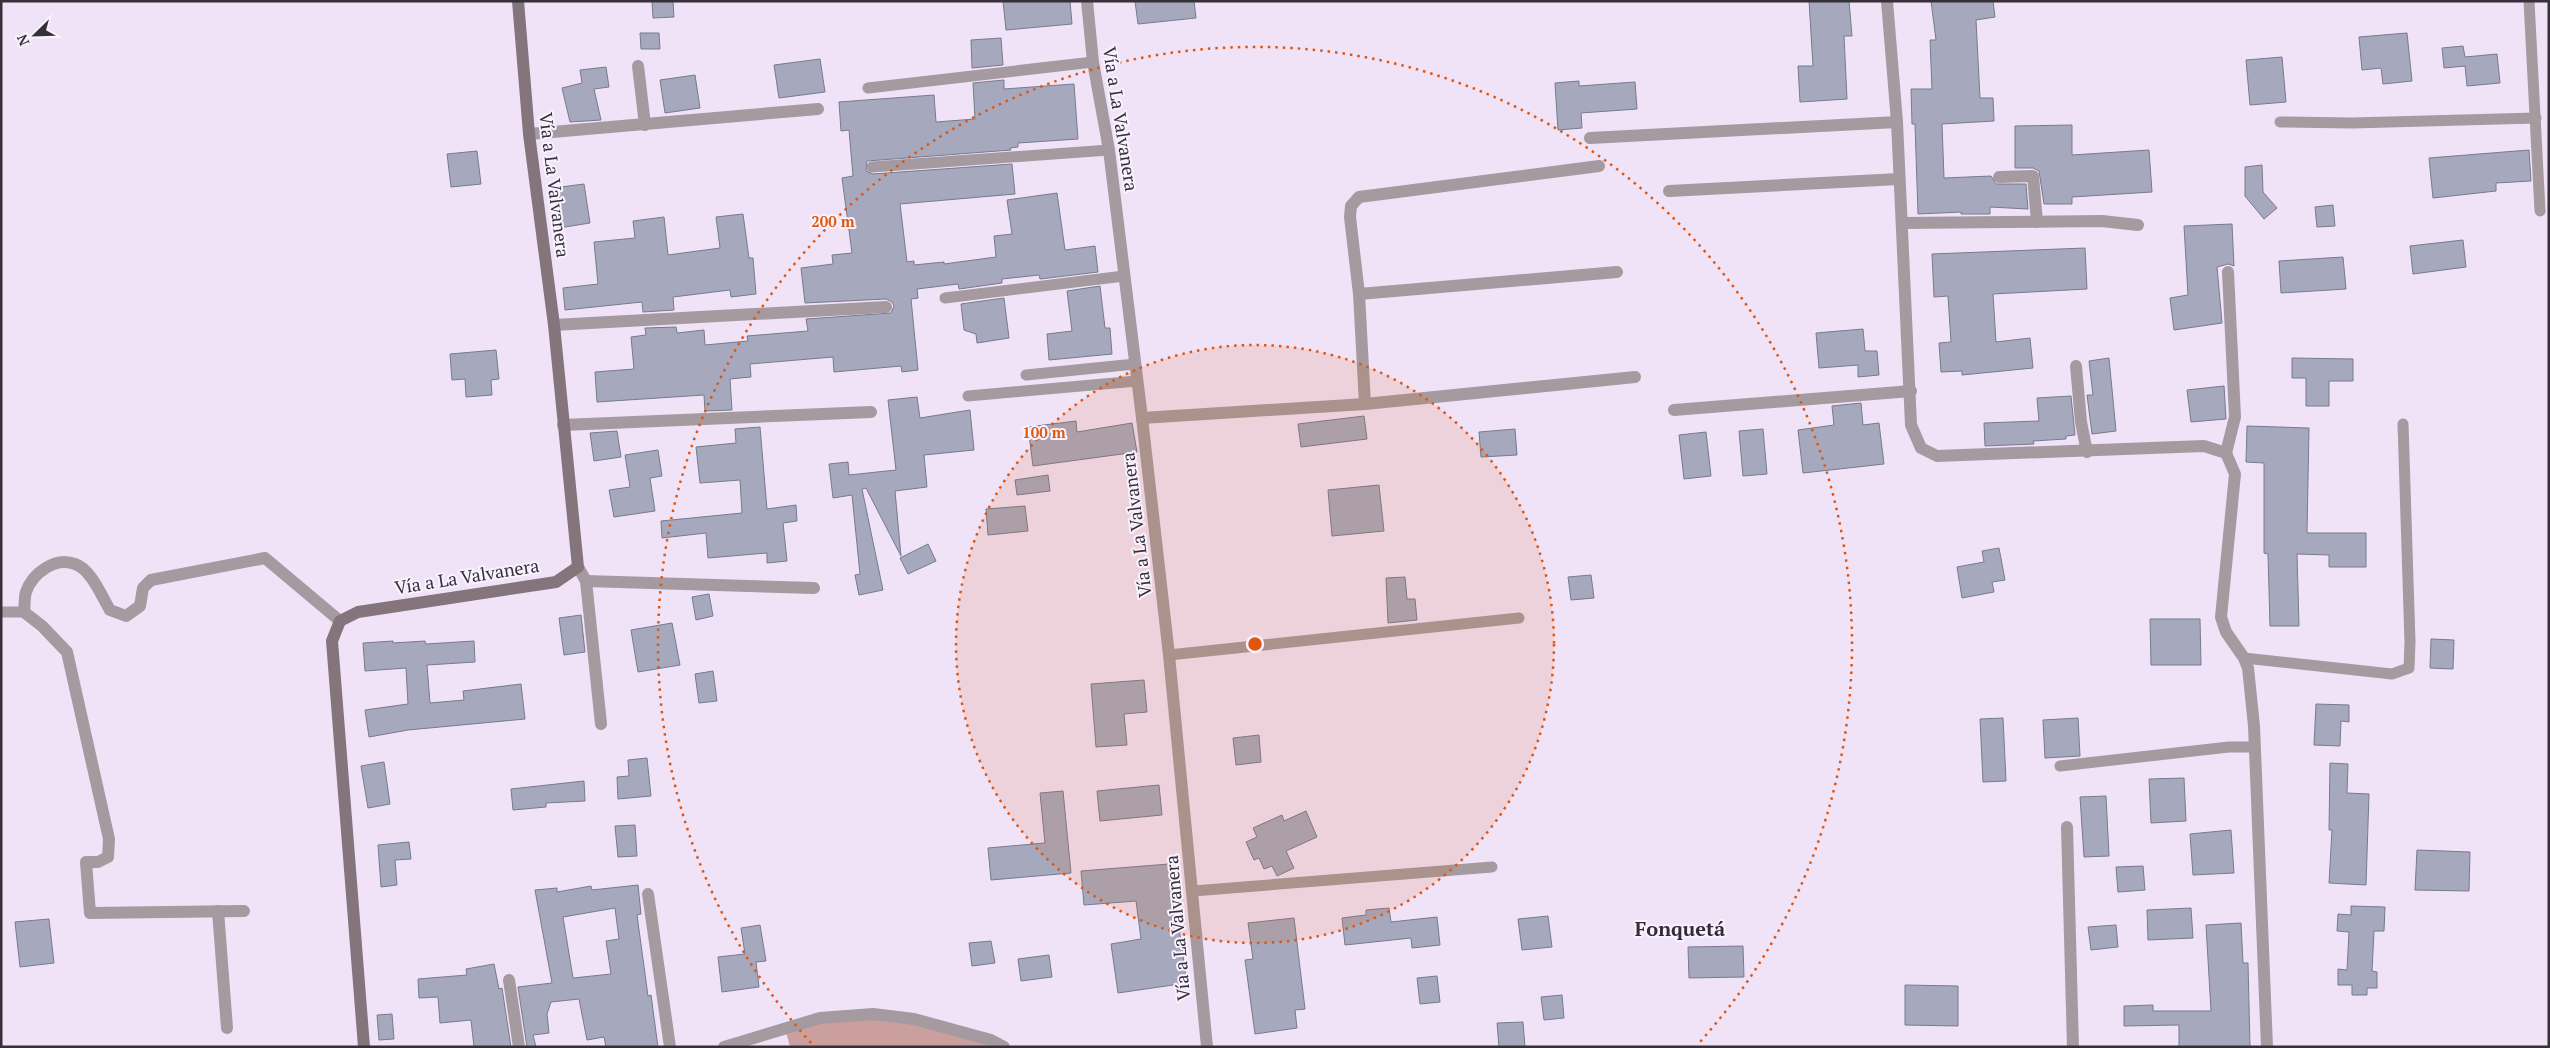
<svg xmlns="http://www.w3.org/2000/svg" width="2550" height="1048" font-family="'PT Serif',serif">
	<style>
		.forest { fill: #cb9f9d }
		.building { fill: #a6a9be; stroke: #777a8e; fill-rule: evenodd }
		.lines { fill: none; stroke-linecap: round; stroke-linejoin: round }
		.lane { stroke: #a59a9f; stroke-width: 11 }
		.street { stroke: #a59a9f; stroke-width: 12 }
		.secondary { stroke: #84757c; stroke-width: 12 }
		.ring { fill: none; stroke: #df570e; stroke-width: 2.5; stroke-dasharray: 2.5 5 }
		.labels { text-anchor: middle; stroke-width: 4; stroke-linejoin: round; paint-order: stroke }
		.street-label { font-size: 18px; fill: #363139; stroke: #faf2ff }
		.quarter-label { font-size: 20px; font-weight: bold; fill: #352b3a; stroke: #faf2ff }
		.centre { fill: #df570e; stroke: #faf2ff; stroke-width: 2.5 }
		.ring-label { font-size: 15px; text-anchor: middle; font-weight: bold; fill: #df570e; stroke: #faf2ff; stroke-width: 4; stroke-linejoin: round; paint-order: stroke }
	</style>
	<rect width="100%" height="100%" fill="#f0e3f8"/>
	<polygon class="forest" points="873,1014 1004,1047 790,1047 785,1028"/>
	<g class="building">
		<polygon points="652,1 673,1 674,17 653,18"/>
		<polygon points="1003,1 1070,1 1072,24 1006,30"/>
		<polygon points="1135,1 1194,1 1196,18 1138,24"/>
		<polygon points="1809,1 1849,1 1852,36 1844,36 1847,99 1800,102 1798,66 1813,66"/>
		<polygon points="1931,1 1993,1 1995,17 1976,20 1980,98 1993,98 1994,121 1942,124 1944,178 1991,176 1996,184 2026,184 2028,209 1990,207 1990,214 1961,214 1961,212 1918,214 1915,124 1912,124 1911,89 1932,89 1930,40 1936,40"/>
		<polygon points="640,33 659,33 660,49 641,49"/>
		<polygon points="2407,33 2412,81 2383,84 2381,68 2362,70 2359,37"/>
		<polygon points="1001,38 1003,65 972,68 971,40"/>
		<polygon points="2463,46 2465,57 2497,54 2500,83 2467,86 2465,66 2444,68 2442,48"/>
		<polygon points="2282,57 2286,102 2250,105 2246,60"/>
		<polygon points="820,59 825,92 779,98 774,65"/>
		<polygon points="606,67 609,87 594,89 601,120 570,122 562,88 582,83 580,70"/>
		<polygon points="695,75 700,108 665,113 660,80"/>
		<polygon points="1004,80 1004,89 1074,84 1078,139 1018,143 1018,147 1010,148 1011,150 867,161 866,171 873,174 1012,164 1015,194 900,204 907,262 914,261 914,265 944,262 944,264 996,257 994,236 1012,234 1007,200 1057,193 1065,250 1095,246 1098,272 1040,279 1039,275 1002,279 1002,283 959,289 958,284 917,289 918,298 911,299 918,370 902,372 901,366 834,372 833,357 750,364 751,377 730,379 732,410 705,411 704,395 597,402 595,372 634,369 631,337 646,335 645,328 676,327 677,333 704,330 705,345 748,341 747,336 808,331 806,319 891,313 894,306 892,302 886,299 805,303 801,268 833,264 832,255 852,253 842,178 853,176 849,130 841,131 839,102 934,95 936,122 975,119 973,83"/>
		<polygon points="1579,81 1579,86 1635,82 1637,109 1581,113 1582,128 1558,130 1555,83"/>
		<polygon points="2072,125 2072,155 2149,150 2152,192 2072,197 2072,204 2044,204 2039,171 2033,168 2015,168 2015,126"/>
		<polygon points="2529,150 2531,181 2496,183 2496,191 2433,198 2429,158"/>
		<polygon points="477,151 481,184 451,187 447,154"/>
		<polygon points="2262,165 2263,192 2277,208 2264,219 2245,196 2245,167"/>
		<polygon points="584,184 590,223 559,228 553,188"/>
		<polygon points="2333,205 2335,226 2317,227 2315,207"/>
		<polygon points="743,214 749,258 753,258 756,294 731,297 730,290 673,297 674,310 643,312 642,302 565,310 563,288 598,284 594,242 635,238 633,221 664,217 668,255 720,248 716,217"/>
		<polygon points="2232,224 2234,266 2228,264 2217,267 2222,323 2174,330 2170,298 2188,295 2184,226"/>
		<polygon points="2463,240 2466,267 2413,274 2410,246"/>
		<polygon points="2085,248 2087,289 1993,294 1996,342 2030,338 2033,368 1962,375 1962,371 1941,372 1939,343 1951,342 1948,296 1934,297 1932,254"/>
		<polygon points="2343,257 2346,289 2281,293 2279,261"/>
		<polygon points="1100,286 1105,328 1110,328 1112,354 1049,360 1047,334 1072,331 1067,291"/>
		<polygon points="1004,298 1009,338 977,343 976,334 964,330 961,304"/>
		<polygon points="1863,329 1865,351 1877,351 1879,375 1858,377 1858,365 1819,368 1816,333"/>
		<polygon points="496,350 499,379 491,380 492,395 466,397 465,379 452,380 450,354"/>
		<polygon points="2109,358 2116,431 2092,434 2087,395 2093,395 2089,361"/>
		<polygon points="2292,358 2353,359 2353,381 2329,381 2329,406 2306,406 2306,378 2292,378"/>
		<polygon points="2224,386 2226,419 2191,422 2187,390"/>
		<polygon points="2071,396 2075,435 2066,436 2066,439 2033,441 2034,444 1985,446 1984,423 2039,421 2037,398"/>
		<polygon points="917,397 920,418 970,410 974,450 924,455 927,487 895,491 901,556 866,488 862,489 883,590 859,595 855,575 860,574 852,495 833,498 829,464 848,462 849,475 896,470 888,400"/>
		<polygon points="1861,403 1863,425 1879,423 1884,464 1803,473 1798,430 1834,425 1832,406"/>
		<polygon points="1364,416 1367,439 1301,447 1298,424"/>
		<polygon points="1076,421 1077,432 1132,423 1137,452 1033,466 1028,427"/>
		<polygon points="2247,426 2309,428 2307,533 2366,533 2366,567 2329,567 2329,555 2297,554 2299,626 2270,626 2268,554 2264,553 2264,463 2246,462"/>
		<polygon points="760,427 767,509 796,505 797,521 783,523 787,561 767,563 767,553 708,558 706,533 662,538 661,521 742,513 740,480 700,483 696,447 736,443 735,429"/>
		<polygon points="1515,429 1517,455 1481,457 1479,432"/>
		<polygon points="1763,429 1767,474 1743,476 1739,431"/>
		<polygon points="617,431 621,457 594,461 590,433"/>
		<polygon points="1706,432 1711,476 1684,479 1679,435"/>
		<polygon points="658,450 662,476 650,478 655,511 614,517 609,490 630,487 625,455"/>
		<polygon points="1048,475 1050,491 1017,495 1015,480"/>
		<polygon points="1379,485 1384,531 1332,536 1328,490"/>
		<polygon points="1025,506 1028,531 988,535 986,509"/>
		<polygon points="928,544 936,561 908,574 900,558"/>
		<polygon points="1999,548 2005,580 1992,582 1994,592 1962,598 1957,567 1984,562 1982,551"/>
		<polygon points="1591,575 1594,598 1571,600 1568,577"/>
		<polygon points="1405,577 1407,599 1415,599 1417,620 1388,623 1386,578"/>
		<polygon points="709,594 713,616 696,620 692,597"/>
		<polygon points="581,615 585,652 564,655 559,618"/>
		<polygon points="2150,619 2200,619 2201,665 2151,665"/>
		<polygon points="672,623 680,665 638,672 631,630"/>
		<polygon points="2431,639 2454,640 2453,669 2430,668"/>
		<polygon points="393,641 393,643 425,641 426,644 474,641 475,662 427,665 430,703 464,700 463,691 521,684 525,719 408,730 369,737 365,710 408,704 406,668 365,671 363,643"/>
		<polygon points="713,671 717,701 699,703 695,674"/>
		<polygon points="1144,680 1147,712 1124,714 1127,745 1096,747 1091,684"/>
		<polygon points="2316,704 2349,705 2349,722 2341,721 2340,746 2314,745"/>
		<polygon points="2003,718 2006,781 1983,782 1980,719"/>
		<polygon points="2078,718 2080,756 2045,758 2043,720"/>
		<polygon points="1259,735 1261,762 1236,765 1233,738"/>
		<polygon points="647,758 651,796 618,799 617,777 629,776 628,760"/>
		<polygon points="384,762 390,804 368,808 361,766"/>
		<polygon points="2330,763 2348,764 2347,793 2369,794 2366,885 2329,883 2332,830 2329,830"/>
		<polygon points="2184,778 2186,821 2151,823 2149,779"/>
		<polygon points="584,781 585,801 546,803 546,807 513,810 511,789"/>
		<polygon points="1159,785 1162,815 1100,821 1097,791"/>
		<polygon points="1063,791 1071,873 991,880 988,848 1045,843 1040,793"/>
		<polygon points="2106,796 2109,856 2084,857 2080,797"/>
		<polygon points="1306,811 1317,837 1286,851 1294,868 1277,876 1272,866 1264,869 1259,858 1254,860 1246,842 1257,837 1253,828 1282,815 1284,821"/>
		<polygon points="635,825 637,856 618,857 615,826"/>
		<polygon points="2231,830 2234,873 2193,875 2190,834"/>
		<polygon points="409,842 411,859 395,860 397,885 381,887 378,845"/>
		<polygon points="2417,850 2470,852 2469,891 2415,890"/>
		<polygon points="1169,864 1173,907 1176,907 1187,983 1118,993 1111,944 1141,939 1136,901 1084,905 1081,871"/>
		<polygon points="2143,866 2145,890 2118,892 2116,867"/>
		<path d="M638 885 641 914 637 915 648 996 651 995 658 1047H606L604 1037 587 1040 579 999 551 1002 547 1014 549 1033 533 1035 536 1047H527L518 987 552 983 535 890 557 888V892L591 886 592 890ZM615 908 619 939 606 941 611 974 573 978 563 917Z"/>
		<polygon points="2351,906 2385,907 2384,931 2374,931 2372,971 2377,972 2377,988 2367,988 2367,995 2352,995 2352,985 2338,985 2338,969 2347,970 2349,932 2337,931 2338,914 2351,915"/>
		<polygon points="1389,908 1391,922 1437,917 1440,945 1412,948 1411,938 1345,945 1342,918 1366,915 1366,910"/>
		<polygon points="2191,908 2193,938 2148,940 2147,910"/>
		<polygon points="1548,916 1552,947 1522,950 1518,919"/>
		<polygon points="1294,918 1305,1009 1295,1010 1297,1028 1255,1034 1245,960 1253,959 1248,923"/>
		<polygon points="49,919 54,963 20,967 15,922"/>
		<polygon points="2241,923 2243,963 2248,963 2250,1047 2179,1047 2179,1025 2124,1026 2124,1006 2153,1005 2153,1011 2211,1011 2206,925"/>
		<polygon points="760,925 766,961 756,962 759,987 722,992 718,957 745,954 741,928"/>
		<polygon points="2116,925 2118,947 2091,950 2088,927"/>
		<polygon points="991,941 995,963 972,966 969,943"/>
		<polygon points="1743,946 1744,977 1689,978 1688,947"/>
		<polygon points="1049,955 1052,977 1021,981 1018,959"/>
		<polygon points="494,964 499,989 502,988 511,1047 474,1047 471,1020 440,1023 438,997 419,998 418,979 467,975 466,969"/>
		<polygon points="1437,976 1440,1002 1420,1004 1417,978"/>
		<polygon points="1905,985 1958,986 1958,1026 1905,1025"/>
		<polygon points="1562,995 1564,1018 1544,1020 1541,997"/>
		<polygon points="392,1014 394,1039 379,1040 377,1015"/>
		<polygon points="1523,1022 1525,1047 1499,1047 1497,1023"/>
	</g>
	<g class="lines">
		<g class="lane">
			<polyline points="2529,1 2540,211"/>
			<polyline points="868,88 1093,62"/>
			<polyline points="2280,122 2352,123 2536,118"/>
			<polyline points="872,167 1109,150"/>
			<polyline points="945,298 1124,276"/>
			<polyline points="1026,375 1135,364"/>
			<polyline points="968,396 1137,381"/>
			<polyline points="1,612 24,612"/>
			<polyline points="1169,655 1519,618"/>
			<polyline points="2244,658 2392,674 2409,668 2410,642 2403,424"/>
			<polyline points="2060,766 2229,747 2254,747"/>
			<polyline points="1193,891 1492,867"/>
		</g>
		<g class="street">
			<polyline points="1087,1 1093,62 1109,150 1142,418 1169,655 1207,1047"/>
			<polyline points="1887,1 1897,122 1911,425 1921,448 1937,456 2204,446 2226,453 2235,474 2221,617 2226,632 2244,658 2248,668 2254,726 2267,1047"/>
			<polyline points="638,66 645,125"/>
			<polyline points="529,134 818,109"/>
			<polyline points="1590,138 1897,122"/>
			<polyline points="1999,177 2033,176 2037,222"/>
			<polyline points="1669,191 1899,179"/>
			<polyline points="1902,223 2102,221 2138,225"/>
			<polyline points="1359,294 1617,272"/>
			<polyline points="554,325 886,307"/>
			<polyline points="2076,366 2081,422 2087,452"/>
			<polyline points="1365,404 1359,294 1350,217 1351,206 1359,197 1599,166"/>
			<polyline points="1674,410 1911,391"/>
			<polyline points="1142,418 1365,404 1635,377"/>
			<polyline points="563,425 871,412"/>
			<polyline points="2226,453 2235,417 2228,272"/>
			<polyline points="578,567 586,581 601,724"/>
			<polyline points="586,581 814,588"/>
			<polyline points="2067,827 2073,1047"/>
			<polyline points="648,894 670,1047"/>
			<polyline points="218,911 227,1028"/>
			<path d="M244 911 90 913 86 862H98L108 857 109 839 67 652 42 626 24 612C25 606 24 598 26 592 32 574 55 556 75 564 91 569 102 597 110 610L126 616 140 606 143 588 151 580 265 558 340 621"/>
			<polyline points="509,980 519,1047"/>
			<polyline points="724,1047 820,1018 873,1014 914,1019 991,1040 1004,1047"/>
		</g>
		<polyline class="secondary" points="364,1047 332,641 340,621 358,612 556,582 578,567 554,325 529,134 518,1"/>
	</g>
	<circle cx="1255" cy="644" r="299" fill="#df570e" fill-opacity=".12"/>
	<g class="ring">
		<circle cx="1255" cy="644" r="299"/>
		<path d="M811 1043A597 597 0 1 1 1699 1043"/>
	</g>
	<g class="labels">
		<g class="street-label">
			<text transform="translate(1120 119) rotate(81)" y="6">Vía a La Valvanera</text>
			<text transform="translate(554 185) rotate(83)" y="6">Vía a La Valvanera</text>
			<text transform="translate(1137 525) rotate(-97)" y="6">Vía a La Valvanera</text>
			<text transform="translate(467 577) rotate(-9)" y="6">Vía a La Valvanera</text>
			<text transform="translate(1178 928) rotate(-95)" y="6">Vía a La Valvanera</text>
		</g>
		<g class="quarter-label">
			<text x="1680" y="936">Fonquetá</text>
		</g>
	</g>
	<circle cx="1255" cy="644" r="8" class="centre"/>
	<g class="ring-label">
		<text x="833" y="227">200 m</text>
		<text x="1044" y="438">100 m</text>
	</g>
	<rect width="2550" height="1048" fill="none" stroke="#363139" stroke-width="5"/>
	<g transform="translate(35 35) rotate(247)" stroke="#faf2ff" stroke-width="4" paint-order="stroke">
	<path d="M0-4L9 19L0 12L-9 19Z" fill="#363139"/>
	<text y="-8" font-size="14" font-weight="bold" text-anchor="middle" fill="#363139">N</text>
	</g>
</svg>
